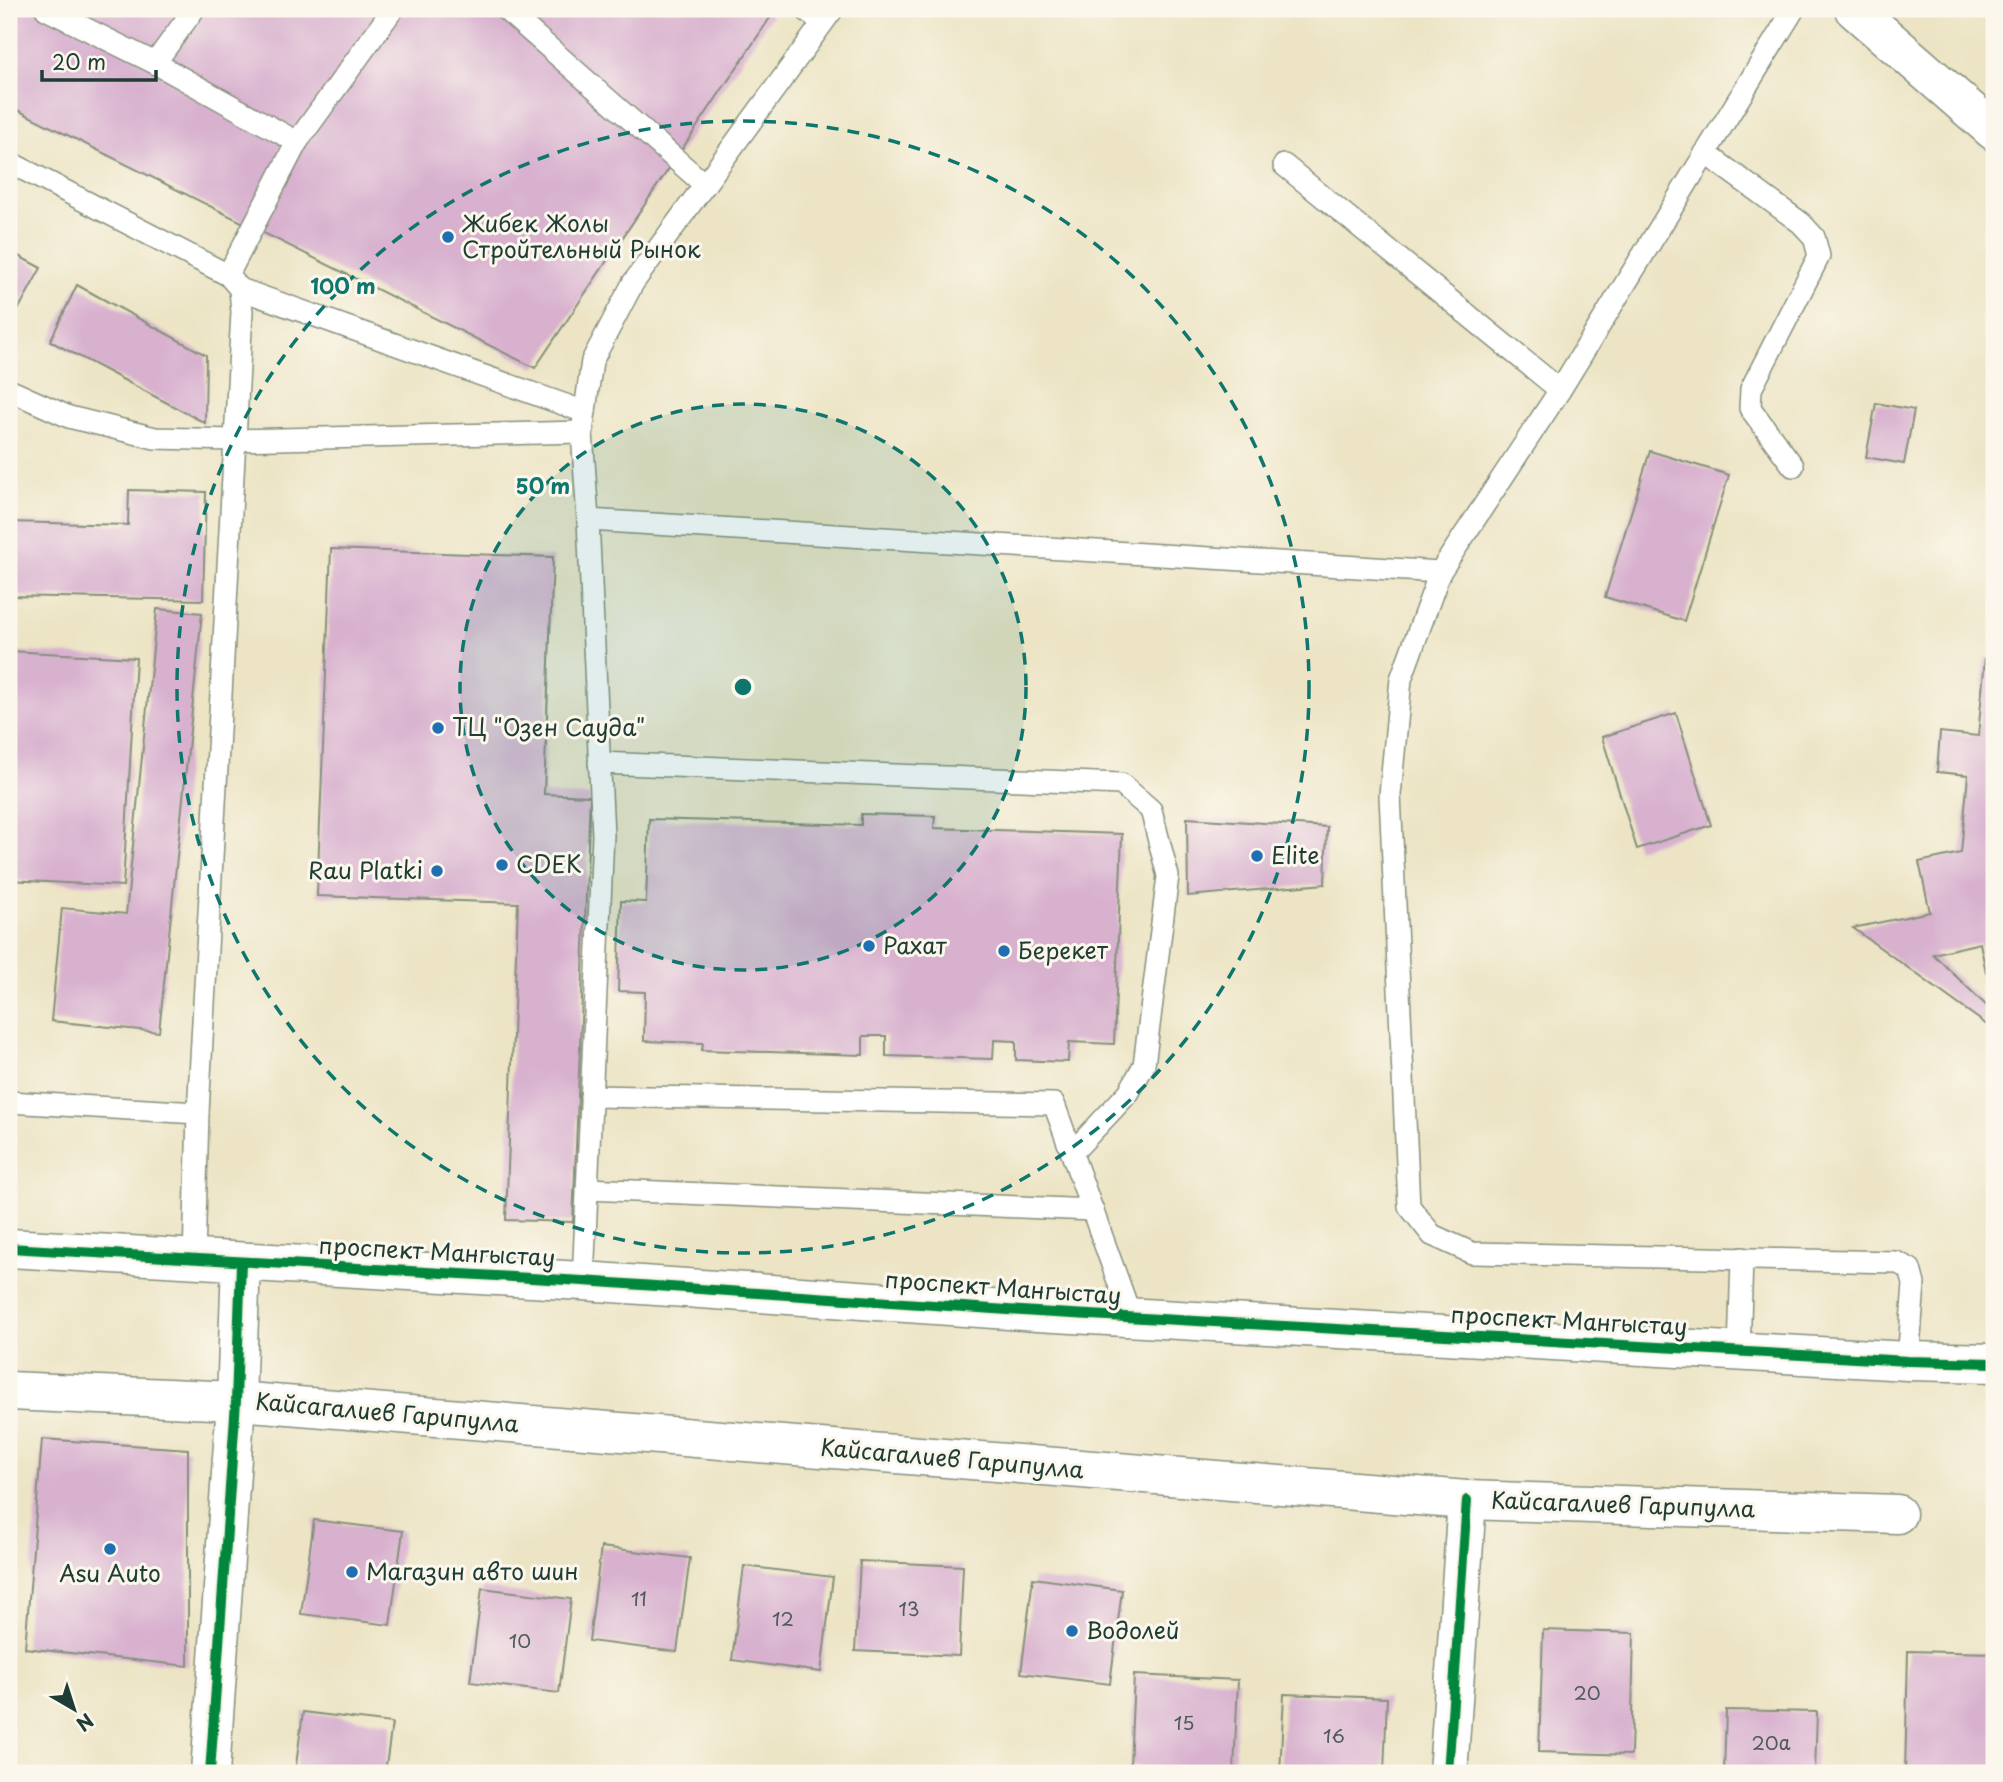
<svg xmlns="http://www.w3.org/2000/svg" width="2003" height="1782" font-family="'Playpen Sans',sans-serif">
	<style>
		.building { fill: #d8b1cf }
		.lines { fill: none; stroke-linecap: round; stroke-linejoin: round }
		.lane-casing { stroke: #86907c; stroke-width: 24 }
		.street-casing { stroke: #86907c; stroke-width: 41 }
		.secondary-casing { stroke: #86907c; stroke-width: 41 }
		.lane { stroke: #fff; stroke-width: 21 }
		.street { stroke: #fff; stroke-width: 38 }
		.secondary { stroke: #fff; stroke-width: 38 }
		.cycleway-casing { stroke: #fbf7ec; stroke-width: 15 }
		.cycleway { stroke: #00873e; stroke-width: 10 }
		.ring { fill: none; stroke: #0f766e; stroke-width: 3.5; stroke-dasharray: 12 9 }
		.poi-dot { fill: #1f6fb2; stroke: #fbf7ec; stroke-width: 2.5 }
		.labels { text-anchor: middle; stroke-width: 6; stroke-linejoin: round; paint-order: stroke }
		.number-label { font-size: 19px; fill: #4d5a5b }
		.poi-label { font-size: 23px; fill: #1f3d34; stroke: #fbf7ec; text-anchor: start }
		.street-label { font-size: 23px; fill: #1f3d34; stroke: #fbf7ec }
		.centre { fill: #0f766e; stroke: #fbf7ec; stroke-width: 3.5 }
		.ring-label { font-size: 21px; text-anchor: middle; font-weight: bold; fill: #0f766e; stroke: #fbf7ec; stroke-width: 6; stroke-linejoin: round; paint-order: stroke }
	</style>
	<rect width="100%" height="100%" fill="#fbf7ec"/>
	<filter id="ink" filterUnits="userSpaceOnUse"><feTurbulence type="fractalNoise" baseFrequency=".0143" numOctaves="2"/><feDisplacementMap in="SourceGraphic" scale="14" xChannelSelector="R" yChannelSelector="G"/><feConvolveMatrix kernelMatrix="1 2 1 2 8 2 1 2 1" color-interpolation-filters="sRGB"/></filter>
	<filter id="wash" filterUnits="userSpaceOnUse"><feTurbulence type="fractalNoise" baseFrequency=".00686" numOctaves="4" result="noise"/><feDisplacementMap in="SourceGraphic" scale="28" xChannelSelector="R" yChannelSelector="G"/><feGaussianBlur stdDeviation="1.57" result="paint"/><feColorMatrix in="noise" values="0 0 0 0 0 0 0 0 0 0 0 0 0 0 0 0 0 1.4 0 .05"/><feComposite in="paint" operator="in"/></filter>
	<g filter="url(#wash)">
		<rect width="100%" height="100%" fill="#ece4c4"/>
		<g id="blocks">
			<g class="building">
				<polygon points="9,9 766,9 772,15 535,368 9,106"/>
				<polygon points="9,251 41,268 12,321 9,319"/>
				<polygon points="77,285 206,355 205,423 50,341"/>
				<polygon points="1876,403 1914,410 1904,464 1866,457"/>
				<polygon points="1650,451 1729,475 1684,621 1605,597"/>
				<polygon points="129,490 206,492 203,600 9,596 9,522 128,525"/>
				<polygon points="331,549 553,557 544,794 590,796 573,1222 506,1220 518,903 317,896"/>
				<polygon points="157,609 202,613 159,1032 51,1021 62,908 126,914"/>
				<polygon points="9,651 136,658 123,886 9,880"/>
				<polygon points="1985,658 1994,658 1994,972 1986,972 1980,943 1933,954 1994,1013 1994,1030 1853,928 1930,912 1919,862 1961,853 1968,775 1937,772 1940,732 1978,736"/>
				<polygon points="1676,713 1711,825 1637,849 1602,737"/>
				<polygon points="861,814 935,816 934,828 1122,834 1114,1044 1069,1042 1068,1062 1016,1060 1016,1041 994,1040 993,1059 886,1056 886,1036 863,1036 863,1055 702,1050 703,1043 644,1041 645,992 618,991 621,901 646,902 649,819 861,825"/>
				<polygon points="1187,818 1327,827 1325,884 1188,896"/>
				<polygon points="42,1439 188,1449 188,1666 25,1648"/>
				<polygon points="314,1520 403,1531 390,1625 301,1614"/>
				<polygon points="601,1547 690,1558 677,1652 589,1641"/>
				<polygon points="860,1561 963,1566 959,1656 855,1651"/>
				<polygon points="744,1566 833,1577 821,1672 732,1660"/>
				<polygon points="1033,1578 1122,1590 1110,1684 1021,1673"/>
				<polygon points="482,1588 571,1599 559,1693 470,1682"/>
				<polygon points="1543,1630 1634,1633 1631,1755 1539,1752"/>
				<polygon points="1908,1651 1994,1653 1994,1773 1905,1773"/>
				<polygon points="1134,1675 1238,1680 1234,1771 1130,1766"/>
				<polygon points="1284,1694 1387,1698 1384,1773 1280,1773"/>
				<polygon points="1726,1710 1817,1712 1815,1773 1724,1773"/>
				<polygon points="303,1712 392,1723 385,1773 295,1773"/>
			</g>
		</g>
	</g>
	<g filter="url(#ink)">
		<use href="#blocks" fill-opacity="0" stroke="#86907c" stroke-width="2"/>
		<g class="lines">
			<g class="lane-casing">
				<g id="lane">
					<polyline points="46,9 155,63 297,142"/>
					<polyline points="505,9 705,185"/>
					<polyline points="805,9 822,23"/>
					<polyline points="1794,9 1560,390 1440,572 1401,679 1390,795 1409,1206 1432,1235 1472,1253 1896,1262 1910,1269 1914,1284 1908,1361"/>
					<polyline points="155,63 194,9"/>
					<polyline points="1705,153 1801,223 1814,237 1819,256 1751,389 1750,408 1793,466"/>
					<polyline points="9,162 228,275 240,289 242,312 198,1113 194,1260"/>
					<polyline points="1284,165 1560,390"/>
					<polyline points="228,275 297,142 393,9"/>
					<polyline points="240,289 585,412"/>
					<polyline points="9,390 69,417 155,438 234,440 582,432"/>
					<polyline points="588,520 1440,572"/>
					<polyline points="599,763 1121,784 1151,810 1168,876 1144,1065 1129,1092 1072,1153"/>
					<polyline points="591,1096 1054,1104 1131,1317"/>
					<polyline points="9,1102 198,1113"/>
					<polyline points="587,1189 1093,1210"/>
					<polyline points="583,1281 603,835 588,520 582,432 592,361 633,283 833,9"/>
					<polyline points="1739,1352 1742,1258"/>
				</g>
			</g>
			<g class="street-casing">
				<g id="street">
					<polyline points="9,1391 236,1401 1467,1500 1897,1514"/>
					<polyline points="210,1773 236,1401 241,1262"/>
					<polyline points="1448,1773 1467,1500"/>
				</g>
			</g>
			<g class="secondary-casing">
				<g id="secondary">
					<polyline points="1854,9 1994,131"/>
					<polyline points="9,1248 583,1281 1037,1312 1908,1361 1994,1363"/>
				</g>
			</g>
			<use href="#lane" class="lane"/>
			<use href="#street" class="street"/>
			<use href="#secondary" class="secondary"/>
			<g class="cycleway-casing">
				<g id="cycleway">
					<polyline points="9,1248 583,1281 1037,1312 1908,1361 1994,1363"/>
					<polyline points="210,1773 236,1401 241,1262"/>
					<polyline points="1448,1773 1467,1500"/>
				</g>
			</g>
			<use href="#cycleway" class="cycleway"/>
		</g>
	</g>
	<circle cx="743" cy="687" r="283" fill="#0f766e" fill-opacity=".12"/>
	<g class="ring">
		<circle cx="743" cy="687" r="283"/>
		<circle cx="743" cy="687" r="566"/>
	</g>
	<g class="poi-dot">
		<circle cx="448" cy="237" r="7"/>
		<circle cx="438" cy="728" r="7"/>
		<circle cx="1257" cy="856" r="7"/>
		<circle cx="502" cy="865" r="7"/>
		<circle cx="437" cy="871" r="7"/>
		<circle cx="869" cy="946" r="7"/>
		<circle cx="1004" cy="951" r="7"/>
		<circle cx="110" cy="1549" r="7"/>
		<circle cx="352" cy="1572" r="7"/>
		<circle cx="1072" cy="1631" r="7"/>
	</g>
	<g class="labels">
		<g class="number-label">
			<text x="639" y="1606">11</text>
			<text x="909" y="1616">13</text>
			<text x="783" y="1626">12</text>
			<text x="520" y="1648">10</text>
			<text x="1587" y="1700">20</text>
			<text x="1184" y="1730">15</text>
			<text x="1334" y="1743">16</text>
			<text x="1771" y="1750">20а</text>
		</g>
		<g class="poi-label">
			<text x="462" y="232">Жибек Жолы<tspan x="462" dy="26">Стройтельный Рынок</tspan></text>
			<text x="452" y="736">ТЦ "Озен Сауда"</text>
			<text x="1271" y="864">Elite</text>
			<text x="516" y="873">CDEK</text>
			<text x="423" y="879" text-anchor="end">Rau Platki</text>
			<text x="883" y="954">Рахат</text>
			<text x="1018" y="959">Берекет</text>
			<text x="366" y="1580">Магазин авто шин</text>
			<text x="110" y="1582" text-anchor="middle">Asu Auto</text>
			<text x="1086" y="1639">Водолей</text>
		</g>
		<g class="street-label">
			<text transform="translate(437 1252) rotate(3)" y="8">проспект Мангыстау</text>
			<text transform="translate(1003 1288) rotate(4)" y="8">проспект Мангыстау</text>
			<text transform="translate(1569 1321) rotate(3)" y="8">проспект Мангыстау</text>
			<text transform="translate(387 1413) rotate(5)" y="8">Кайсагалиев Гарипулла</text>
			<text transform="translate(952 1459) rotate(5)" y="8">Кайсагалиев Гарипулла</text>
			<text transform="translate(1623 1505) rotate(2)" y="8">Кайсагалиев Гарипулла</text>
		</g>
	</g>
	<circle cx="743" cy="687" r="10" class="centre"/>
	<g class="ring-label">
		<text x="343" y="294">100 m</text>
		<text x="543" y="494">50 m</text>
	</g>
	<rect width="2003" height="1782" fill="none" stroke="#fbf7ec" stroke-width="35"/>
	<g transform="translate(74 1709) rotate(141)" stroke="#fbf7ec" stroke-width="5" paint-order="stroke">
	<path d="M0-5L12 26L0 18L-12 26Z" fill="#1f3d34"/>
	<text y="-10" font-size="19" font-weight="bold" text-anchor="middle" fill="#1f3d34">N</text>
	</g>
	<path d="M42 70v10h114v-10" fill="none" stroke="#1f3d34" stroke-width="3.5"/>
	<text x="52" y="70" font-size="21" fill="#1f3d34" stroke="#fbf7ec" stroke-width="5" paint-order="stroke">20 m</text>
</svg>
